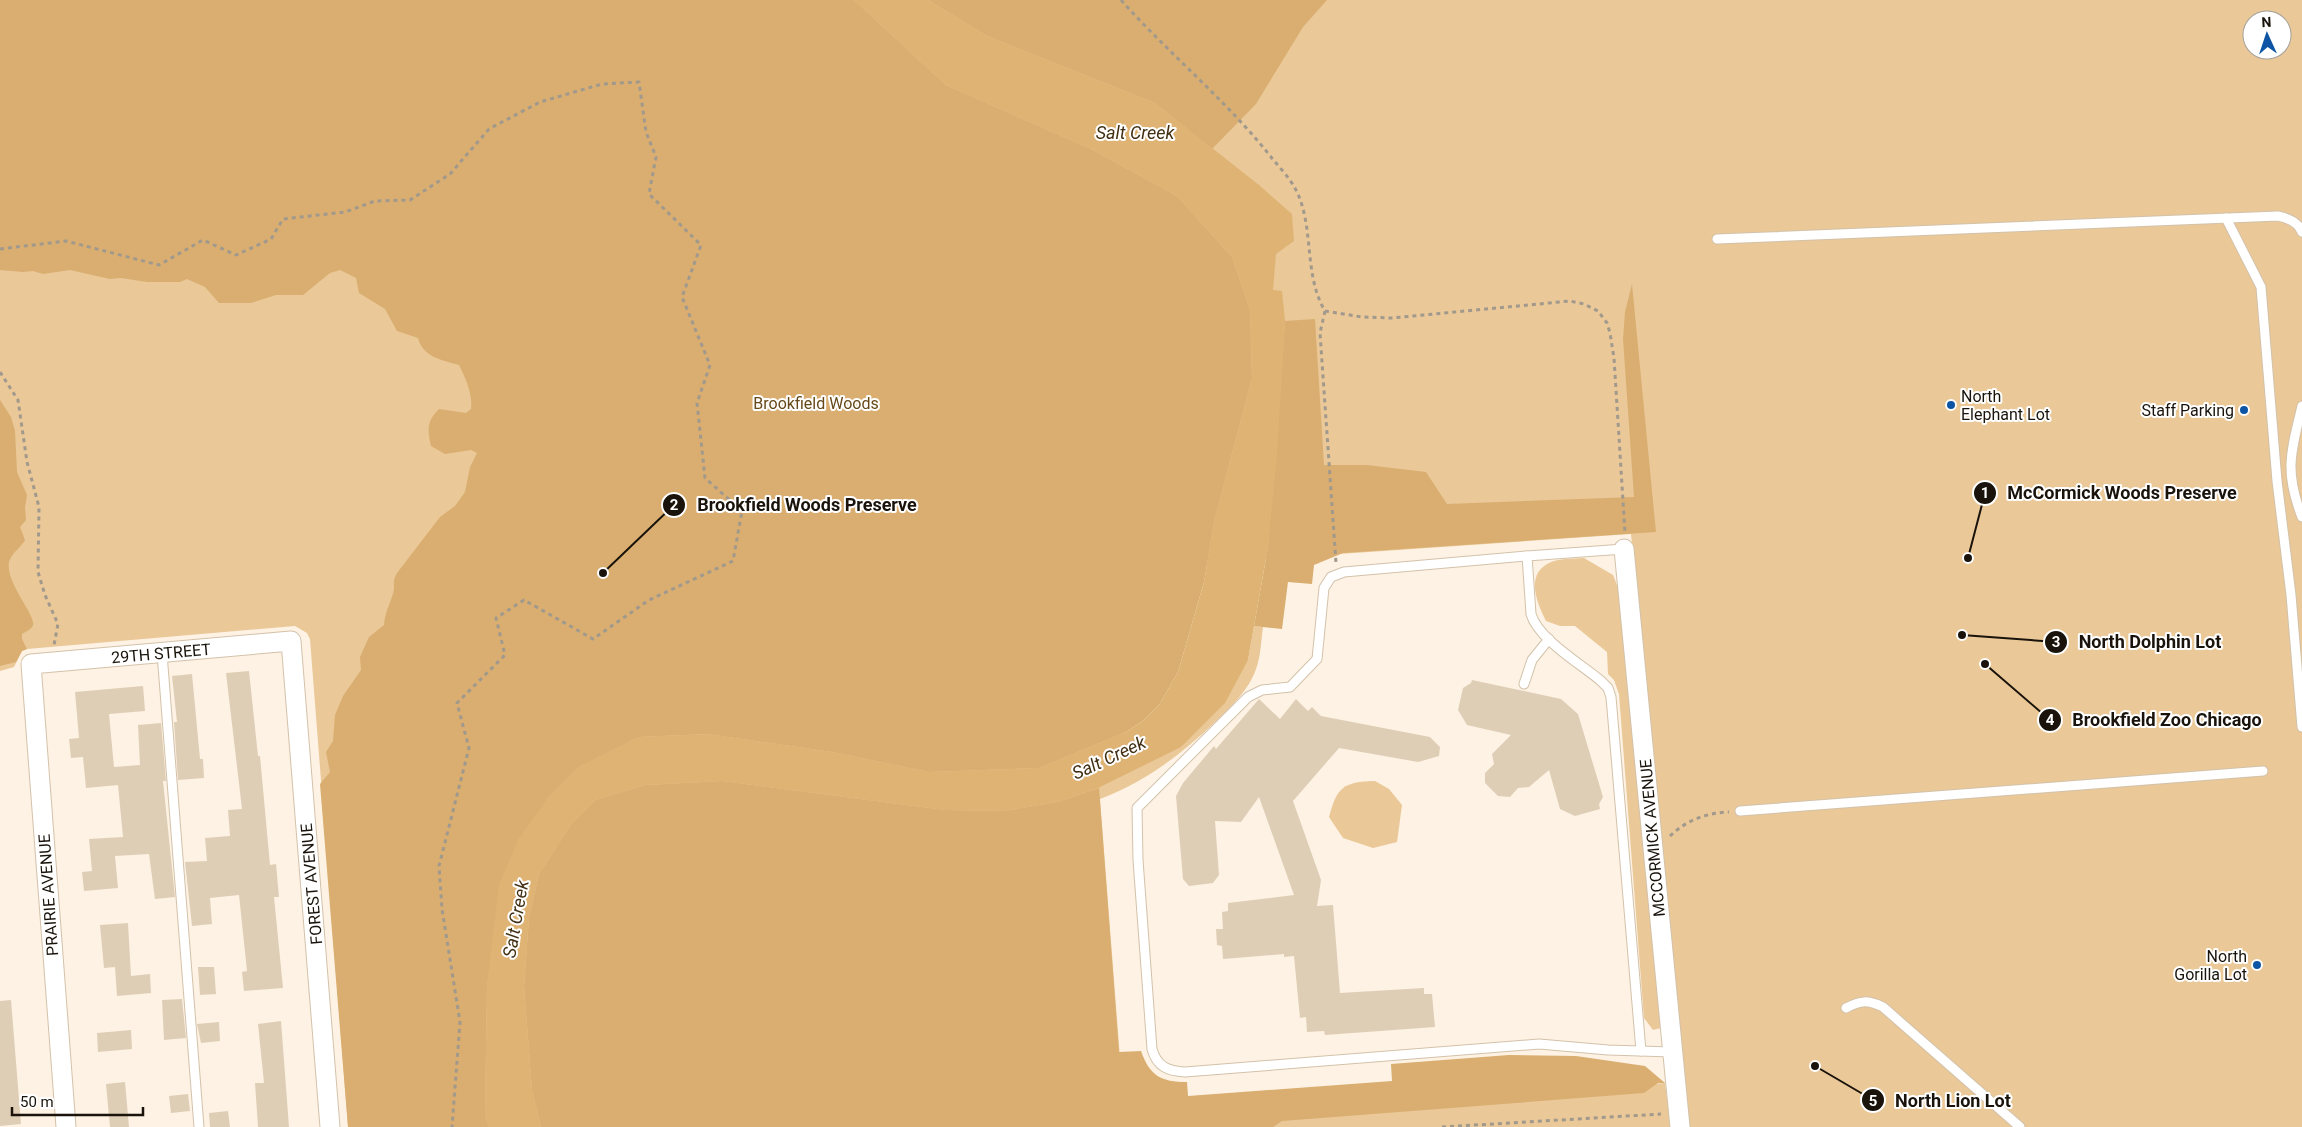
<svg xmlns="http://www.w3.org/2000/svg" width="2302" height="1127" font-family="Roboto,sans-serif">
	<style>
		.green { fill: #eac898; fill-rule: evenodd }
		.forest { fill: #d9ae70 }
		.water { fill: #deb374 }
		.building { fill: #dfceb6 }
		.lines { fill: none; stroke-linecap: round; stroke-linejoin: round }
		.lane-casing { stroke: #d3c2aa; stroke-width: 11 }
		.street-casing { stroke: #d3c2aa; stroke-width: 21 }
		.path { stroke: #a2998d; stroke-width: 3; stroke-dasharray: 4 4; stroke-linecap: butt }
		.lane { stroke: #fff; stroke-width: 9 }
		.street { stroke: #fff; stroke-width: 19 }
		.poi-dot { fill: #0d55a4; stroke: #fff; stroke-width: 2 }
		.labels { text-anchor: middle; stroke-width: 4; stroke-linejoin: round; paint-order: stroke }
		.poi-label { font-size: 16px; fill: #19130b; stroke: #fff; text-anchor: end }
		.park-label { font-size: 16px; fill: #664819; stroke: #fff }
		.street-label { font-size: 16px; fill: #19130b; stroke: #fff }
		.water-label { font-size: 18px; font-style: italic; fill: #433014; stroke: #fff }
		.leader { fill: none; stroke: #19130b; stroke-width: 2 }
		.callout-dot { fill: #19130b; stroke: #fff; stroke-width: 2 }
		.mark-label { font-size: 15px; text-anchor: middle; font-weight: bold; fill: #fff }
		.callout-label { font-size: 18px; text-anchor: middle; font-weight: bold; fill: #19130b; stroke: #fff; stroke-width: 4; stroke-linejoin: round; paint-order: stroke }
	</style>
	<rect width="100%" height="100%" fill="#fdf2e3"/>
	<g class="green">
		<path d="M0 0H2302V1127H1689L1631 534 1207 563 1204 582 1126 732 1096 746 1099 787 1248 660 1254 626 1263 627C1261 640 1261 656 1256 669 1249 690 1230 708 1214 723 1179 756 1145 782 1100 799L1125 1122 1665 1083 1671 1127H348L310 639 307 633 295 626 27 649 22 651 14 667 0 671ZM2252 20H2282V50H2252Z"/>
		<path d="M1584 558 1613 575 1622 598 1661 1028 1653 1030 1644 1018 1619 694 1614 680 1608 674 1607 652 1575 626H1560L1546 621C1537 603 1525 575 1549 563 1558 558 1574 559 1584 558Z"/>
		<path d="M1375 781 1389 789 1402 805 1397 842 1373 848 1343 838 1329 817C1337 787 1343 782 1375 781Z"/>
	</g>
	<g class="forest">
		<path d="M0 0H854L946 85 1093 150 1177 196 1232 257 1250 310 1252 378 1214 522 1204 582 1178 672 1159 705 1144 720 1126 732 1039 768 929 772 832 752 708 734 639 737 579 767 547 799 487 984 485 1116 489 1127H348L320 784 330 772 326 752 333 741 335 715 343 696 361 670 360 657 369 637 384 625C385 610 393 598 394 589 394 582 393 580 397 573L440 517 455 506 465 492 470 467 477 453 471 450 445 454 431 446C427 429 427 421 439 409L466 413 471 409C473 394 465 377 459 365 441 360 423 357 418 338L397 331 385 309 359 293 356 278 340 270 330 273 303 295H276L251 303H219L205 287 187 279 180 282H147L121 278 110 279 70 270 43 274 33 271 23 272 0 270Z"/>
		<polygon points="928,0 1327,0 1303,27 1256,104 1212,149 1155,103 987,36"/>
		<polygon points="1632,284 1656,532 1343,553 1314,565 1312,584 1288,582 1282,629 1254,626 1268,547 1285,321 1315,319 1324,465 1367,465 1426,472 1447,504 1634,497 1623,339 1625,312"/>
		<path d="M0 400 11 417 15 431 17 472 27 495 25 507 26 520 20 527 25 540C21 547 11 554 9 562 5 584 40 619 32 627 30 630 25 632 22 634V639L27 649 22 651 16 662 0 666Z"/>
		<path d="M722 781 945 810 1005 811 1057 802 1099 788 1119 1052 1141 1051C1150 1076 1161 1082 1187 1082L1188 1096 1392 1081 1391 1064 1509 1055 1576 1056 1645 1066 1665 1083H1658L1644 1093 1282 1121 1273 1127H541L532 1090 524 986 529 918 539 874 572 823 595 800 646 785Z"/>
	</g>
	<polygon class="water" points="854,0 928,0 987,36 1155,103 1259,185 1292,214 1294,241 1276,254 1273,290 1282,291 1285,321 1277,456 1268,547 1248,660 1225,703 1181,747 1098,788 1057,802 1005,811 945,810 722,781 646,785 595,800 572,823 539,874 529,918 524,986 532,1090 541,1127 489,1127 485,1116 487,984 499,885 518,840 547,799 578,767 639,737 708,734 832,752 929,772 1039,768 1126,732 1144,720 1159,705 1178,672 1204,582 1214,522 1252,378 1250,310 1232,257 1177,196 1093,150 946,85"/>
	<g class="building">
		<polygon points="249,671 258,756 260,756 270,865 276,864 279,897 274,897 283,988 244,991 242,972 247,971 239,895 210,898 212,924 192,926 185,862 207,861 205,838 230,836 228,810 242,809 226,673"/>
		<polygon points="192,674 200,759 203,759 204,778 178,780 174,722 177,722 172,676"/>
		<polygon points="1472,680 1561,699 1578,714 1603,797 1599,804 1600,809 1575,816 1560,809 1549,770 1529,787 1518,788 1510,797 1498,796 1485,783 1485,773 1494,764 1492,754 1511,735 1467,725 1458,710 1463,688 1471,683"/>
		<polygon points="143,686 145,711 109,714 114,767 140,765 138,725 161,723 166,781 163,781 175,897 155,899 149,854 115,856 118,888 84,891 82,872 92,871 89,839 123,837 118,785 86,788 83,757 71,758 69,739 79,738 75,692"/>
		<polygon points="1259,699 1280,719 1296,699 1308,711 1312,707 1321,716 1430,737 1440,747 1439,756 1418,762 1339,748 1293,801 1321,880 1317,906 1333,905 1340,993 1424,988 1424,994 1432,994 1435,1027 1325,1035 1324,1031 1307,1032 1306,1017 1300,1018 1294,956 1284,957 1284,954 1223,959 1222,946 1217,945 1216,929 1223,929 1222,912 1228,911 1228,903 1294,895 1259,797 1241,822 1215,821 1219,875 1213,883 1189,886 1183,879 1176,796 1183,783 1214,746 1216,749"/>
		<polygon points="128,923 131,976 150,974 151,993 117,996 115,967 104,968 100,925"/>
		<polygon points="198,967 214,967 216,994 200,995"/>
		<polygon points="182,999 186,1038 164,1040 162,1000"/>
		<polygon points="11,1000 21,1124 0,1126 0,1001"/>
		<polygon points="281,1021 289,1127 258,1127 255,1083 264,1083 258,1024"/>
		<polygon points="219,1022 220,1041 201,1043 197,1024"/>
		<polygon points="131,1030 132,1049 98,1052 97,1033"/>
		<polygon points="125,1082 129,1127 110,1127 106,1084"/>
		<polygon points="188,1094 190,1111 171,1113 169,1096"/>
		<polygon points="228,1111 230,1127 210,1127 209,1113"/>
	</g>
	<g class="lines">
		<g class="lane-casing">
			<g id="lane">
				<polyline points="2226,218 2261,287 2277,481 2291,595 2302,727"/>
				<path d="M1717 239 2278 216C2288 218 2298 222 2302 232"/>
				<path d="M2302 406C2291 452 2284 471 2302 517"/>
				<path d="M1624 549 1527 556 1531 614C1538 639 1581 664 1601 681L1608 688 1611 697 1641 1051"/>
				<path d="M1527 556 1344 572 1331 577 1324 588 1317 659 1290 687 1262 690 1248 697 1137 808 1138 860 1152 1049C1157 1067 1168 1071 1185 1072L1539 1044 1608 1050 1672 1052"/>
				<polyline points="162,653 199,1127"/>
				<polyline points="1524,684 1532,660 1549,639"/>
				<polyline points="1740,811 2263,771"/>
				<path d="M1846 1008C1861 1000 1868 1000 1883 1007L2020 1127"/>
			</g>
		</g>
		<g class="street-casing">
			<g id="street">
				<polyline points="1624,549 1680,1127"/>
				<polyline points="66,1127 31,664 291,641 330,1127"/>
			</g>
		</g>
		<g class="path">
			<path d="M1121 0C1169 54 1226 100 1271 157 1279 167 1290 178 1296 190 1315 228 1303 274 1325 311L1362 317 1392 318 1570 301 1584 304 1598 311 1607 323 1610 333 1614 358 1625 533"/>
			<polyline points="0,249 66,241 159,265 203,240 236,255 271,239 283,219 345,212 375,201 410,200 450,174 489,129 540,102 602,84 639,82 646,132 656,157 649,194 701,245 682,297 710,365 697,403 705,478 742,511 733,561 649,600 593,639 524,600 496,618 505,655 457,703 469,748 439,866 442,909 460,1022 452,1127"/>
			<polyline points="1325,311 1320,333 1336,563"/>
			<polyline points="0,372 18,400 27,462 39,507 38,572 45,595 58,624 54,645"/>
			<path d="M1670 836C1687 820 1706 813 1729 812"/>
			<polyline points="1442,1127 1661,1114"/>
		</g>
		<use href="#lane" class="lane"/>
		<use href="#street" class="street"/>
	</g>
	<g class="poi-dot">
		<circle cx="1951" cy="405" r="5"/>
		<circle cx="2244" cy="410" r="5"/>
		<circle cx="2257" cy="965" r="5"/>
	</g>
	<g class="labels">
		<g class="poi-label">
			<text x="1961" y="402" text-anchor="start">North<tspan x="1961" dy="18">Elephant Lot</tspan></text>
			<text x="2234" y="416">Staff Parking</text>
			<text x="2247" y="962">North<tspan x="2247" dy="18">Gorilla Lot</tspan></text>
		</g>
		<g class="park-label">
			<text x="816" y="409">Brookfield Woods</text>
		</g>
		<g class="street-label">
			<text transform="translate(161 653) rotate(-5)" y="6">29TH STREET</text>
			<text transform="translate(1652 838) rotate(-95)" y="6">MCCORMICK AVENUE</text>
			<text transform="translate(311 884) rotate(-95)" y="6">FOREST AVENUE</text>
			<text transform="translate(48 895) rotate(-94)" y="6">PRAIRIE AVENUE</text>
		</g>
		<g class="water-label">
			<text x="1135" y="139">Salt Creek</text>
			<text transform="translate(1109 758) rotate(-25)" y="6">Salt Creek</text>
			<text transform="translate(516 919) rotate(-80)" y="6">Salt Creek</text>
		</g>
	</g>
	<path class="leader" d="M1968 558L1985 493M603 573L674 505M1962 635L2056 642M1985 664L2050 720M1815 1066L1873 1100"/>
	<g class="callout-dot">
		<circle cx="1968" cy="558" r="5"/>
		<circle cx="603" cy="573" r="5"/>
		<circle cx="1962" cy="635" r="5"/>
		<circle cx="1985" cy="664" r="5"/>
		<circle cx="1815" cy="1066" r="5"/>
		<circle cx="1985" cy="493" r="12"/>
		<circle cx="674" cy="505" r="12"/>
		<circle cx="2056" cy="642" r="12"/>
		<circle cx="2050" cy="720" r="12"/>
		<circle cx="1873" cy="1100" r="12"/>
	</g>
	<g class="mark-label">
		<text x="1985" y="498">1</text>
		<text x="674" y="510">2</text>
		<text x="2056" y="647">3</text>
		<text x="2050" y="725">4</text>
		<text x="1873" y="1106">5</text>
	</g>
	<g class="callout-label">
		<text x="2122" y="499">McCormick Woods Preserve</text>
		<text x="807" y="511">Brookfield Woods Preserve</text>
		<text x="2150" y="648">North Dolphin Lot</text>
		<text x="2167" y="726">Brookfield Zoo Chicago</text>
		<text x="1953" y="1107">North Lion Lot</text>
	</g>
	<g transform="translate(2267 35) rotate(357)"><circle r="24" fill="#ffffff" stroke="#a3a19d"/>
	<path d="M0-4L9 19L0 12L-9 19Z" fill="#0d55a4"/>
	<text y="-8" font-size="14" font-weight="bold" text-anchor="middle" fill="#19130b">N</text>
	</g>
	<path d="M12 1107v8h131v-8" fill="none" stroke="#19130b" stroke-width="2.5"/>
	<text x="20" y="1107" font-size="15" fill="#19130b" stroke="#ffffff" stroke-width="4" paint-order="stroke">50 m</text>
</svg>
